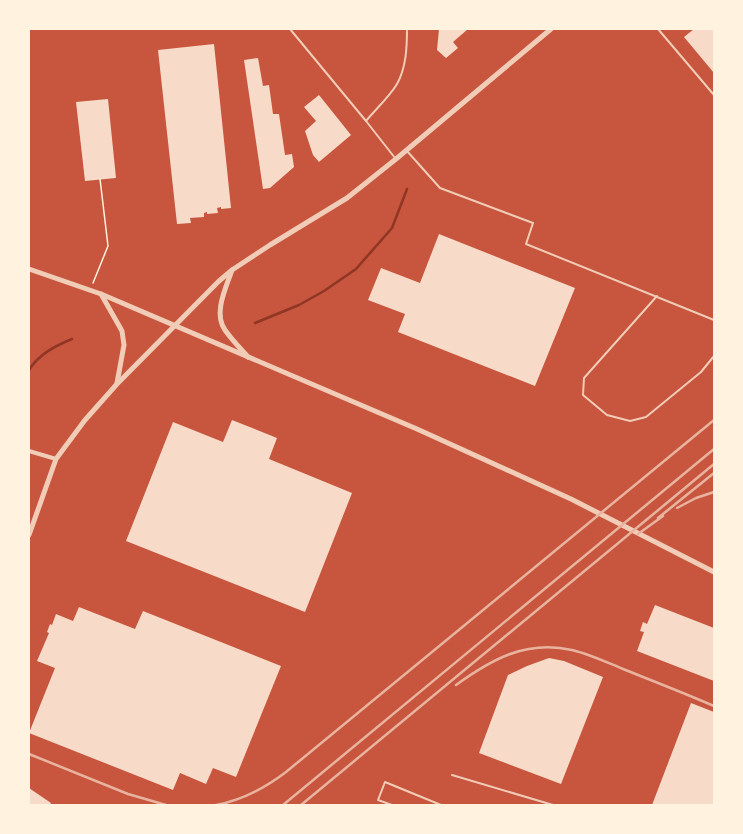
<svg xmlns="http://www.w3.org/2000/svg" width="743" height="834" font-family="Commissioner,sans-serif">
	<style>
		.lines { fill: none; stroke-linecap: round; stroke-linejoin: round }
		.stream { stroke: #8f3625; stroke-width: 2.5 }
		.building { fill: #f7dbc8 }
		.path { stroke: #fff3e0; stroke-width: 1.5 }
		.service { stroke: #f1ccb7; stroke-width: 2 }
		.minor { stroke: #f1ccb7; stroke-width: 4 }
		.tertiary { stroke: #f1ccb7; stroke-width: 5 }
		.rail { stroke: #e9b49f; stroke-width: 2.5 }
	</style>
	<rect width="100%" height="100%" fill="#c8553d"/>
	<g class="lines">
		<g class="stream">
			<polyline points="255,323 299,305 324,291 356,269 392,228 407,189"/>
			<path d="M29 370C39 354 55 346 72 339"/>
		</g>
	</g>
	<g class="building">
		<polygon points="439,29 468,29 453,42 458,48 446,58 437,50"/>
		<polygon points="694,29 714,29 714,73 684,37"/>
		<polygon points="214,44 231,208 221,209 221,207 217,208 218,213 207,214 207,212 204,213 204,217 190,218 191,223 177,224 158,50"/>
		<polygon points="258,58 263,86 269,85 273,114 279,114 285,155 292,154 294,167 270,188 263,189 244,60"/>
		<polygon points="319,95 351,135 319,162 313,155 305,131 316,121 304,107"/>
		<polygon points="108,99 116,178 85,181 76,102"/>
		<polygon points="439,234 575,288 535,386 398,332 405,314 368,300 381,268 420,283"/>
		<polygon points="232,420 277,438 269,459 352,493 305,612 126,541 173,422 223,442"/>
		<polygon points="655,605 714,628 714,681 637,651 644,632 640,631 643,622 647,624"/>
		<polygon points="79,607 135,629 143,611 281,666 236,777 213,768 206,784 180,773 173,790 29,733 55,668 37,661 49,633 47,632 50,624 52,625 56,614 73,621"/>
		<polygon points="549,658 564,661 603,677 561,784 479,753 508,675 527,666"/>
		<polygon points="691,703 714,712 714,805 652,805"/>
		<polygon points="29,788 51,803 50,805 29,805"/>
	</g>
	<g class="lines">
		<polyline class="path" points="93,283 108,246 100,179"/>
		<g class="service">
			<polyline points="288,29 290,29 366,121 395,158"/>
			<polyline points="658,29 714,95"/>
			<path d="M366 121C375 110 390 96 397 84 406 68 407 48 407 29"/>
			<polyline points="407,151 440,188 533,223 526,244 714,320"/>
			<polyline points="657,296 584,378 583,395 607,415 630,421 646,417 701,372 714,356"/>
			<polyline points="452,775 553,805"/>
			<polyline points="392,805 378,800 385,782 441,805"/>
		</g>
		<polyline class="minor" points="29,451 56,459"/>
		<g class="tertiary">
			<polyline points="29,269 101,294 417,429 571,499 714,572"/>
			<path d="M232 270C226 288 213 313 225 330 232 340 240 348 248 357"/>
			<polyline points="101,294 122,331 124,345 117,383"/>
			<polyline points="29,535 56,459 85,420 117,384 219,281 232,270 270,245 347,198 396,159 551,29"/>
		</g>
		<g class="rail">
			<polyline points="677,508 696,498 714,492"/>
			<polyline points="658,518 714,473"/>
			<polyline points="638,534 663,516"/>
			<path d="M456 685C492 659 526 640 572 650 589 654 606 662 623 669 653 681 684 693 714 706"/>
			<polyline points="29,754 128,794 166,805"/>
			<path d="M216 805C243 800 265 788 286 772L714 420"/>
			<polyline points="283,805 714,449"/>
			<polyline points="301,805 714,464"/>
		</g>
	</g>
	<rect width="743" height="834" fill="none" stroke="#fff3e0" stroke-width="60"/>
</svg>
